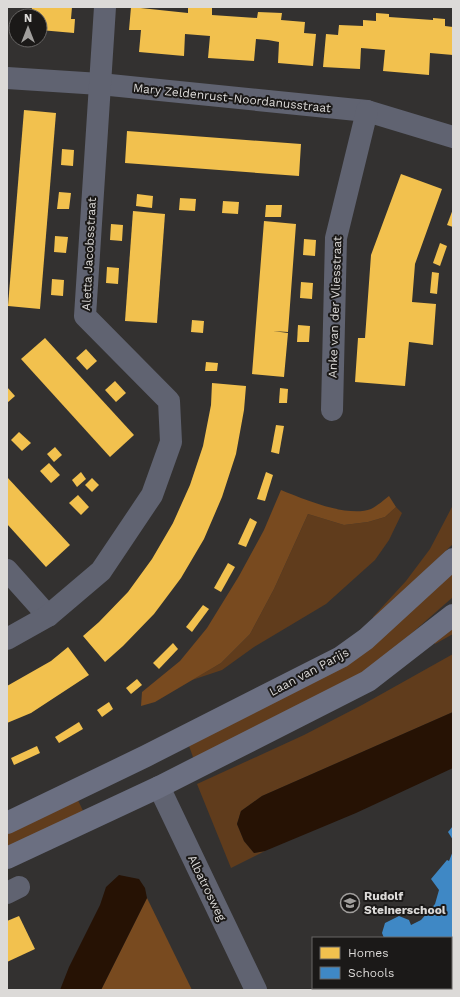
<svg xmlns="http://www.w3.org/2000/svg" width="460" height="997" font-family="'Work Sans',sans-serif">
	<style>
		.green { fill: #603c1c }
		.forest { fill: #784a1f }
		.water { fill: #261204 }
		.homes { fill: #f2c14e }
		.schools { fill: #3f88c5 }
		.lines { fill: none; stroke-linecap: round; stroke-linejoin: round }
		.street { stroke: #606371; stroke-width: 22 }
		.secondary { stroke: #6b6f81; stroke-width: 22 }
		.labels { text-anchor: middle; stroke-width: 4; stroke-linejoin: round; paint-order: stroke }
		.street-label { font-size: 12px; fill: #dcdad8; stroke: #1b1918 }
		.poi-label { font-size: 12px; font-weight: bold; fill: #dcdad8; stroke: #1b1918; text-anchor: start }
	</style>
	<rect width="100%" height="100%" fill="#333130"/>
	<g class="green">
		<polygon points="453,505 453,544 374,619 373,617 406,581 430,549"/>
		<polygon points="396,507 402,513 389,540 375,560 326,604 254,647 222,670 192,680 221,663 250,634 274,589 308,514 344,525 368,522 385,517"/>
		<polygon points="453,572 453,597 363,676 194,760 188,743"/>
		<polygon points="453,621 453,634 435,644 432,639"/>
		<polygon points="453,654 453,712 262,796 241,811 237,824 244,841 254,853 265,851 231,868 197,784 304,735 362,705"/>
		<polygon points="76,796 84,813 7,849 7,829"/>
	</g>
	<g class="forest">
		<path d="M281 490C303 499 348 518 371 509 377 506 384 500 389 496L396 507 385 517 368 522 344 525 308 514 274 589 250 634 221 663 155 702 141 706 142 692 180 661 207 628 239 576 264 530Z"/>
		<polygon points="147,898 192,990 101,990"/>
	</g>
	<g class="water">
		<polygon points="453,712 453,768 356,813 265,851 254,853 244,841 237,824 241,811 262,796"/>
		<polygon points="119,875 139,879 145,888 147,898 101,990 60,990 69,967 100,905 106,887"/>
	</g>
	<g class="homes">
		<polygon points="32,7 72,7 71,19 75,19 74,33 40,30 40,16 31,16"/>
		<polygon points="131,7 188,13 188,7 212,8 212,15 257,18 258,12 282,13 281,20 305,22 304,33 316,34 313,66 278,63 279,42 268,40 256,39 254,61 208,58 210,36 185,34 184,56 139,52 141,30 129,30"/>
		<polygon points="376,13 389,14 389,17 433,20 433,18 445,19 445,26 453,27 453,55 430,53 429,75 383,71 385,50 361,48 360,69 323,67 326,34 338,35 339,25 363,26 363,20 376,21"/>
		<polygon points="24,110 56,113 40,309 8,306"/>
		<polygon points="127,131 301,144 299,176 125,163"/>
		<polygon points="62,149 74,150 73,166 61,165"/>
		<polygon points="401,174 442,189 415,264 412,302 436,304 433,345 409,342 405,386 355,382 358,338 365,338 371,255"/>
		<polygon points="59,192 71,193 69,209 57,209"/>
		<polygon points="137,194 153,196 152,208 136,206"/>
		<polygon points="180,198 196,199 195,211 179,210"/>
		<polygon points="223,201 239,202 238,214 222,213"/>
		<polygon points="266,205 282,205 281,217 265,217"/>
		<polygon points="453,209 453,227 447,225"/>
		<polygon points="133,211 165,214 157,323 125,321"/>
		<polygon points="264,221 296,224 288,332 273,331 288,333 284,377 252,374"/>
		<polygon points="111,224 123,225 122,241 110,240"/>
		<polygon points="55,236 68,237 66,253 54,252"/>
		<polygon points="304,239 316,240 315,256 303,255"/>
		<polygon points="440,243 447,246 440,266 433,263"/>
		<polygon points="107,267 119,268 118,284 106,283"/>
		<polygon points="432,272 439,273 437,294 430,293"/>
		<polygon points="52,279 64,280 63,296 51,295"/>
		<polygon points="301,282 313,283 312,299 300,298"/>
		<polygon points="192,320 204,321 203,333 191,332"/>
		<polygon points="298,325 310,326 309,342 297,342"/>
		<polygon points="45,338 134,435 110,457 21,359"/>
		<polygon points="86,349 97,361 87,370 76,358"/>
		<polygon points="206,362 218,363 217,371 205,371"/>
		<polygon points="115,381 126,393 116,402 105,390"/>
		<polygon points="212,383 246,386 244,410 236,454 222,497 204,539 181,578 154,614 123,646 105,662 83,636 99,622 128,592 152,559 173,523 190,485 203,446 211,405"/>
		<polygon points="7,387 15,396 7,403"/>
		<polygon points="280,388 288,389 287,403 279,403"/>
		<polygon points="276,425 284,426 279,454 271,452"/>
		<polygon points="19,432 31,443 22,451 11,440"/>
		<polygon points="55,447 62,455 54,462 47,454"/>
		<polygon points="49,463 60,475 51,483 40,471"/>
		<polygon points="81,472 86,479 77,487 72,480"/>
		<polygon points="266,472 273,475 265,501 257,499"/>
		<polygon points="7,477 70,545 46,567 7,524"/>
		<polygon points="92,478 99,485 92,492 85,485"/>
		<polygon points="78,495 89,507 81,515 69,503"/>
		<polygon points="250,518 257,522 246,547 238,544"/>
		<polygon points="228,563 235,567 221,592 214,588"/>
		<polygon points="203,605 209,609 192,632 186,627"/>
		<polygon points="173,643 178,649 159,669 153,663"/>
		<polygon points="68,647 89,675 31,713 7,723 7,686 51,661"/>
		<polygon points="137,679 142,685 131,694 126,688"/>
		<polygon points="109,702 113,709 102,717 97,710"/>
		<polygon points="79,722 83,729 59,743 55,737"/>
		<polygon points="37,746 40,753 14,765 11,758"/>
		<polygon points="19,916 35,949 7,962 7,921"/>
	</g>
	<g class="schools">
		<polygon points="453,826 453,840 448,832"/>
		<polygon points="453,851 453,980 451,981 451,938 384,938 382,933 385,923 399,916 409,920 411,925 421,920 435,904 439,890 431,879 447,860 449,861"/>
		<polygon points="331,988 385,988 384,990 330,990"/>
	</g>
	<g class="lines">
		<g class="street">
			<polyline points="7,78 100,84 367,111 453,137"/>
			<polyline points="332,410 336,238 367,111"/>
			<polyline points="7,570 48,616"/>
			<polyline points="7,639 48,616 101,571 152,495 171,442 169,401 85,316 105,7"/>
			<polyline points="159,787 256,990"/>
			<polyline points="7,893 19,887"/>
		</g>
		<g class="secondary">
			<polyline points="7,823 146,756 341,657 366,639 453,559"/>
			<polyline points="7,858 159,787 368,681 453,615"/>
		</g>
	</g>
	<defs>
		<g id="school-ring" transform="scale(1)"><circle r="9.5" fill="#1b1918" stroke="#a19f9d" stroke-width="1.5"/><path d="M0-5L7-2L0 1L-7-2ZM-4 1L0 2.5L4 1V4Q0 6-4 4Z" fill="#a19f9d"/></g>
	</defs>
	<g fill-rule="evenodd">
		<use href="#school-ring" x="350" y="903"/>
	</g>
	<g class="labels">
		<g class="street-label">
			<text transform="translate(232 98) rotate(6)" y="4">Mary Zeldenrust-Noordanusstraat</text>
			<text transform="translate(89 254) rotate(-87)" y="4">Aletta Jacobsstraat</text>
			<text transform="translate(335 307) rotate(-88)" y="4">Anke van der Vliesstraat</text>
			<text transform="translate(309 672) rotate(-28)" y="4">Laan van Parijs</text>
			<text transform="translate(207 888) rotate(64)" y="4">Albatrosweg</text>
		</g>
		<g class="poi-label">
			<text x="364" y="900">Rudolf<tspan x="364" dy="14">Steinerschool</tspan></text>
		</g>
	</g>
	<rect width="460" height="997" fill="none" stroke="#dcdad8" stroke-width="16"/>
	<rect x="312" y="937" width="140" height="52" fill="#1b1918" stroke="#686665"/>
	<rect x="320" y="947" width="20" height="12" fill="#f2c14e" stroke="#686665"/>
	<text x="348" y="957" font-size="12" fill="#dcdad8">Homes</text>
	<rect x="320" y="967" width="20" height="12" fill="#3f88c5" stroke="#686665"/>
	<text x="348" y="977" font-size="12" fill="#dcdad8">Schools</text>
	<g transform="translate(28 28)"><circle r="19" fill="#1b1918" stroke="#686665"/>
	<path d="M0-3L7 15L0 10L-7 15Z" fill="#a19f9d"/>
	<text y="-6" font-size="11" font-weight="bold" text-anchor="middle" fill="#dcdad8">N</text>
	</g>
</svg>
